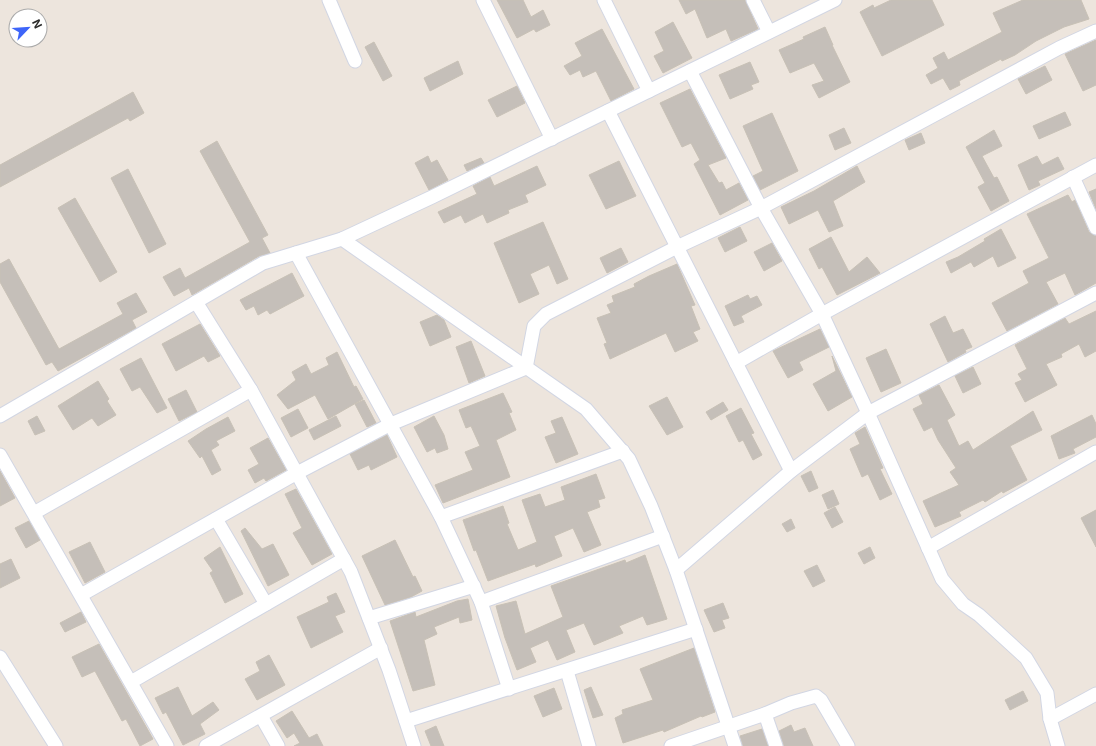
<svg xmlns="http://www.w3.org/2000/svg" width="1096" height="746" font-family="Inter,sans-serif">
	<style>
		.building { fill: #c5bfb9; stroke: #c8c1b6 }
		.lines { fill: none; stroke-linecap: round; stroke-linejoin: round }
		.street-casing { stroke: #d2d6e3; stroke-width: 15 }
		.street { stroke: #fff; stroke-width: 13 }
	</style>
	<rect width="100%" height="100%" fill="#ede5dd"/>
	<g class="building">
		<polygon points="497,0 523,0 531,17 543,10 550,25 536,32 534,29 517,38"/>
		<polygon points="679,0 745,0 758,29 731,41 726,29 707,38 695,9 686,14"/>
		<polygon points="891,0 932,0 944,25 882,56 860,12 873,5 874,8"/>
		<polygon points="1023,0 1081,0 1089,19 1064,27 1036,41 1015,55 1002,61 1001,59 959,81 960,85 950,90 943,78 931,84 926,75 938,68 933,58 944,52 948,60 1002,32 993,13"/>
		<polygon points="673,22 692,58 663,73 654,56 664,51 655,32"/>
		<polygon points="825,27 833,45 832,45 850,82 819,98 812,85 824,81 814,63 790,73 779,50 804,39 803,37"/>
		<polygon points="602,29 634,89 611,101 596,71 583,77 580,70 570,75 564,66 582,56 575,43"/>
		<polygon points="1096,40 1096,85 1083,91 1065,54"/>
		<polygon points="374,42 392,76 383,81 365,47"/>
		<polygon points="458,61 463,74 430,91 424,78"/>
		<polygon points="750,62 759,82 751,85 753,89 730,99 719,75"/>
		<polygon points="1045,66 1052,80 1026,94 1018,79"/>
		<polygon points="517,86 525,103 497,117 488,100"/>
		<polygon points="690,89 726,158 708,165 719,183 722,182 726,190 739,183 748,200 720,215 694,164 700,160 691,143 682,147 660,103"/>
		<polygon points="133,92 144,113 130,121 128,118 0,187 0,165"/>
		<polygon points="1065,112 1071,125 1039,139 1033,126"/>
		<polygon points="772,113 798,171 760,190 753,176 763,171 743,126"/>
		<polygon points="844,128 851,143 835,150 829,135"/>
		<polygon points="994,130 1002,146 982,156 994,178 997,177 1009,201 991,211 978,187 985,183 966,147"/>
		<polygon points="921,133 925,143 909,150 905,140"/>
		<polygon points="217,141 268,235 262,238 270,253 259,256 192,295 189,288 174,296 163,277 180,268 185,278 250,242 200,151"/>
		<polygon points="428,156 431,163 437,160 448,180 429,190 415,163"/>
		<polygon points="1037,156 1042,165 1058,157 1064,169 1038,181 1040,185 1029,190 1018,165"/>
		<polygon points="481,158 484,163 467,171 464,165"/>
		<polygon points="619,161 636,196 606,209 589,175"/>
		<polygon points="537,166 546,185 525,195 528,202 508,210 509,213 487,223 483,214 465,223 461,215 444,223 438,212 477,194 473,186 490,177 494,186"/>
		<polygon points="857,166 865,182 833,201 843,226 829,232 818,210 789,224 781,207 814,191"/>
		<polygon points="128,169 166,244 149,253 111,178"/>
		<polygon points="1096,189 1096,209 1089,192"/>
		<polygon points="1068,195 1072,202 1075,200 1089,232 1096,236 1096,283 1075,295 1065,273 1046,282 1058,304 1007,331 992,303 1029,283 1023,271 1049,258 1027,214"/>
		<polygon points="75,198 117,272 100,282 58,208"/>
		<polygon points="543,222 568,279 557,284 549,265 530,274 539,294 519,303 494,243"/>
		<polygon points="740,227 747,241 725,252 718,238"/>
		<polygon points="1001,229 1016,258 998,267 993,256 974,267 971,262 951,273 946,262 958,257 985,241 984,239"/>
		<polygon points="831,237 849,272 867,257 880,273 837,295 822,267 819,269 809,249"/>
		<polygon points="772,243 782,261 764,271 754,252"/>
		<polygon points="621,248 628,262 607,273 600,258"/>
		<polygon points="9,259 59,349 123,314 117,303 136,293 147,312 132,320 136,328 58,371 52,362 46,365 0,282 0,264"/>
		<polygon points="677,264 695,305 691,306 700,329 693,332 698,341 675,352 666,333 610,359 604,344 607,343 597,318 611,313 607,305 614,302 612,296 635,287 634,284 649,276"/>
		<polygon points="292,273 304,296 270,314 267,310 258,315 254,306 246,310 240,300"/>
		<polygon points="748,295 750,299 757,296 762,305 741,316 744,322 734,326 725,306"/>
		<polygon points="1096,311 1096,351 1085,357 1079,344 1061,354 1062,357 1046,364 1057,385 1025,402 1015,383 1022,380 1018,374 1027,369 1015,345 1065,318 1069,324"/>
		<polygon points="437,315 444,320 451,337 430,346 420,322"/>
		<polygon points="945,316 953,333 963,329 972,347 965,350 966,352 948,362 930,324"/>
		<polygon points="200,324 220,356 208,362 204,356 176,371 162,344"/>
		<polygon points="820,329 829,347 799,362 803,370 788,378 773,351"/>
		<polygon points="471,341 485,376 469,383 456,347"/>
		<polygon points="886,349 901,383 881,392 866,358"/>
		<polygon points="337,352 354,387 356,386 363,399 328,419 315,395 288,409 277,395 296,380 292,372 306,364 311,374 329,365 326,358"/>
		<polygon points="832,356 852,397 828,411 813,384 836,371"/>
		<polygon points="141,358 167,408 157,413 140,387 132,391 120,369"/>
		<polygon points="973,367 981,384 963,393 955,376"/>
		<polygon points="98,381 109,399 107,401 116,415 98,426 92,418 73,430 58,406"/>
		<polygon points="939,385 955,415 947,420 959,446 968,441 973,450 1033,411 1042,430 1010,446 1027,480 1003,493 1002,491 985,502 983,500 959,512 961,516 935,527 923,501 959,485 950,472 956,468 938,440 932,427 924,431 913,409 923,404 919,395"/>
		<polygon points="186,390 197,412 179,421 168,399"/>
		<polygon points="503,393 512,412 509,413 516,430 496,440 510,477 443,503 435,485 473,470 465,452 480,446 471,426 466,428 459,410"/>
		<polygon points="667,397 683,427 667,435 649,406"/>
		<polygon points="364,400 376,423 367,427 355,404"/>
		<polygon points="723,402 728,410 711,420 706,412"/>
		<polygon points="741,408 754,433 751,434 762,455 753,460 743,440 739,442 726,416"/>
		<polygon points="298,409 308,428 291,437 281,418"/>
		<polygon points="1092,415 1096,424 1096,437 1073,449 1075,453 1059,459 1051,436"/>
		<polygon points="37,416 45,431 35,435 28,421"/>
		<polygon points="336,416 341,426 314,440 309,430"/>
		<polygon points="434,416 444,435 448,449 437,453 435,448 427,452 414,427"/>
		<polygon points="228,417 235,431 216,441 219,445 211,450 221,470 212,475 202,456 200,458 188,441 206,429"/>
		<polygon points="562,417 578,454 556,463 545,437 556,433 551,421"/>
		<polygon points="865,427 883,468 880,469 892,494 880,500 868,474 862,477 850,449 860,444 855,433"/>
		<polygon points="387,435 397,457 371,470 369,465 358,470 350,454"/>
		<polygon points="268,438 286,470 266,481 264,478 255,483 248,470 259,464 250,448"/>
		<polygon points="0,471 15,498 0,506"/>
		<polygon points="811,471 818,488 809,492 801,476"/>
		<polygon points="596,474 605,498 598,500 600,507 587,512 601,545 584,552 573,528 554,536 562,556 536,567 535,564 488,581 476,550 474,551 463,520 503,506 509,523 507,524 518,550 537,542 522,500 540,494 545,507 565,500 561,487"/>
		<polygon points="296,489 332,554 312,565 293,533 302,528 285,494"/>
		<polygon points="833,490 839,504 828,509 822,495"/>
		<polygon points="835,507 843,522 832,528 824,513"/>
		<polygon points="1096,510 1096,547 1081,518"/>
		<polygon points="791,519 795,528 787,532 782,524"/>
		<polygon points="29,521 40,540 26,548 15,528"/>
		<polygon points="245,528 262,549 273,544 289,575 268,586 241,531"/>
		<polygon points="395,540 413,577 415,576 422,591 411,597 385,605 362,556"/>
		<polygon points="90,542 105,572 85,583 69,552"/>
		<polygon points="220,547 243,594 225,603 210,573 213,571 204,558"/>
		<polygon points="870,547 875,558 864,564 858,553"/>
		<polygon points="645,555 667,619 647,625 643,616 619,626 623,633 594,645 584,623 566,630 575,652 557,660 548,640 530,648 536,662 517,670 505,638 496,606 516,601 525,634 563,617 551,586 625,560 626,563"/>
		<polygon points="11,559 20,578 0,588 0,564"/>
		<polygon points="817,565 825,581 813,587 804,571"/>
		<polygon points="336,593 345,612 335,616 343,632 311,648 297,617 329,602 327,597"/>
		<polygon points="468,599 472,620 460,623 459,617 434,627 437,634 424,640 435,685 413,691 390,621 415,612 416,617 457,601"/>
		<polygon points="723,603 729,618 722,620 725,628 714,632 704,610"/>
		<polygon points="81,612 86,622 65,632 60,623"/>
		<polygon points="99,644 153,739 140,746 126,719 122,721 95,671 82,677 72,657"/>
		<polygon points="694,648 715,712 702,717 701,716 664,732 663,730 623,743 615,718 623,714 622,710 653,700 640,669"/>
		<polygon points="269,655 285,685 257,700 245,679 260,671 256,662"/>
		<polygon points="178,687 192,716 213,702 219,710 200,724 205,734 183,745 166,712 163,714 155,698"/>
		<polygon points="591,687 603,715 593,718 584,690"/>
		<polygon points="554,688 562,709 543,717 534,696"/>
		<polygon points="1023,691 1028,701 1010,710 1005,700"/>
		<polygon points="292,711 309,738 317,734 323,746 294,746 300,743 294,733 287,738 276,721"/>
		<polygon points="791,725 794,732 805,728 813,746 784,746 779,731"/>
		<polygon points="436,726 444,746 431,746 425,731"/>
		<polygon points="762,729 768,746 743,746 740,736"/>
	</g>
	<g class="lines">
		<g class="street-casing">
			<g id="street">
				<polyline points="329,0 355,61"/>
				<polyline points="483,0 552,139"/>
				<polyline points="604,0 649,91"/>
				<polyline points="753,0 769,32"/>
				<polyline points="690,71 761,208 822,314 868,413 1096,293"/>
				<polyline points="608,111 791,471"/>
				<polyline points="1073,177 1096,228"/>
				<polyline points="342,239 586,409 629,459 651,506 676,570 735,746"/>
				<polyline points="296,253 441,517 481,602 509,689"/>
				<polyline points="196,302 251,390 351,572 389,670 414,746"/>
				<polyline points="736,363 822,314 1096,165"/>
				<polyline points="0,416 263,263 342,239 432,197 835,0"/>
				<polyline points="0,455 167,746"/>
				<polyline points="34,513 251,390"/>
				<polyline points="441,517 623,451"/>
				<polyline points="216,519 266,604"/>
				<polyline points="928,548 1096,452"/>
				<polyline points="676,570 791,471 868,413 942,579 963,604 979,615 1026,658 1047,693 1050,719 1058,746"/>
				<polyline points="81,595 297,473 391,424 526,368 534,326 546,314 677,247 761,208 1059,48 1096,31"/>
				<polyline points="481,602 663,536"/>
				<polyline points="369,618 474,586"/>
				<polyline points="0,657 56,746"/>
				<polyline points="567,671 589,746"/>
				<polyline points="131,682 344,559"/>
				<polyline points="765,714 791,703 816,696 821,700 848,746"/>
				<polyline points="261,716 278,746"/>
				<polyline points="1050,719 1096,694"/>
				<polyline points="406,721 696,629"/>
				<polyline points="206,746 381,648"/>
				<polyline points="671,746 765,714 776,746"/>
			</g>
		</g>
		<use href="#street" class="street"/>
	</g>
	<g transform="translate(28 28) rotate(65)"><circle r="19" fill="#ffffff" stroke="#aaaaaa"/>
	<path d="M0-3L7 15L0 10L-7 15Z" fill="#3e65f9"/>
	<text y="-6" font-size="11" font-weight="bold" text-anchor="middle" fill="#2b2b2b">N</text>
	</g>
</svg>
